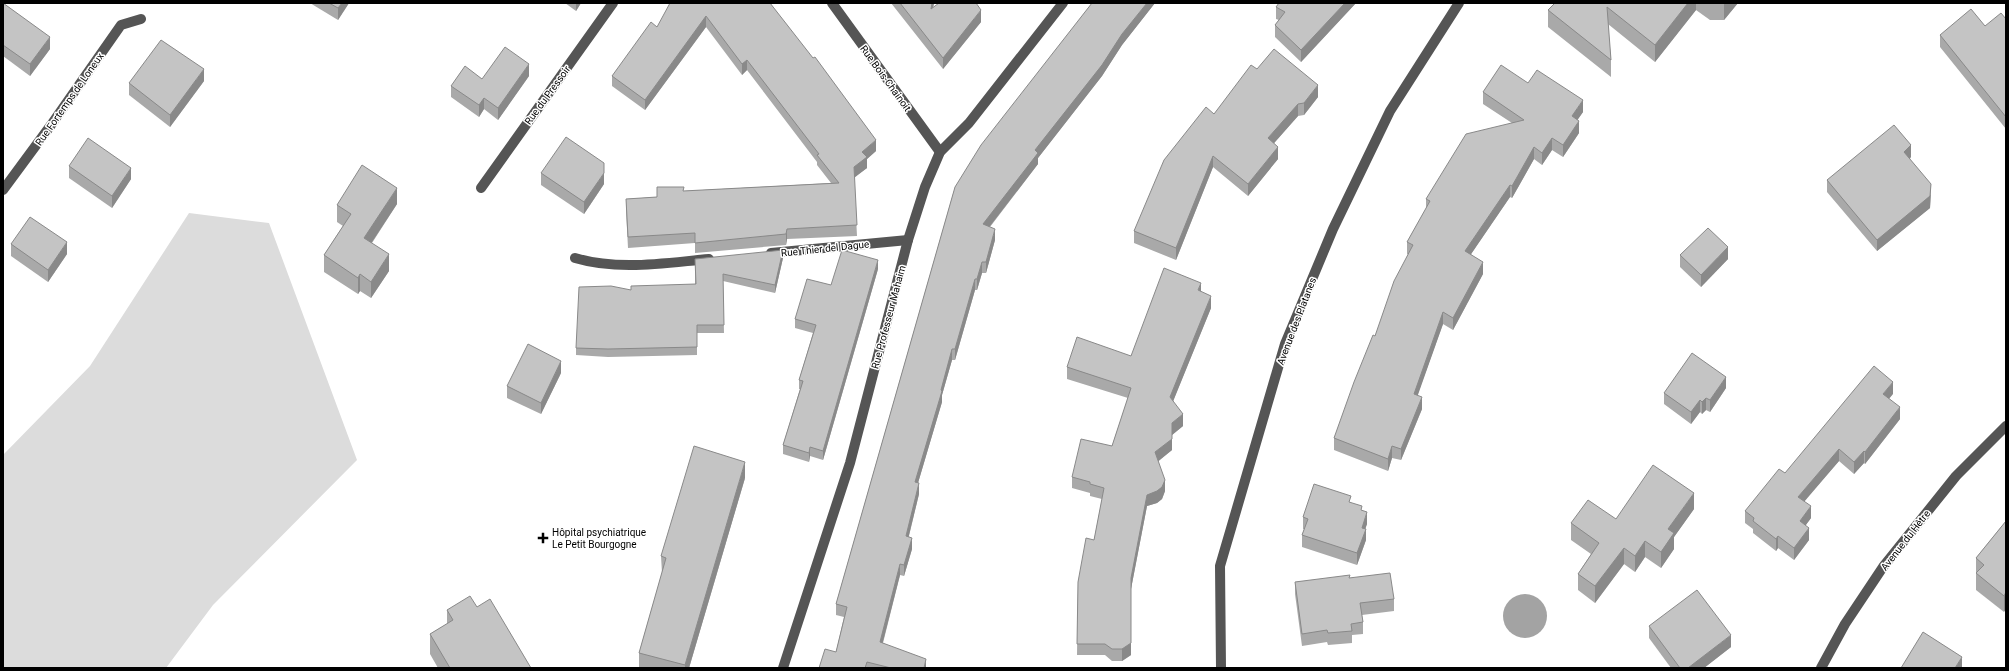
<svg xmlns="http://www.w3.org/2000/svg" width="2009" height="671" font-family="Roboto,sans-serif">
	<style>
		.green { fill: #dcdcdc }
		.water { fill: #a3a3a3 }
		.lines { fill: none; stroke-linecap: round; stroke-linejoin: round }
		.minor { stroke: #555; stroke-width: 10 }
		.wall { fill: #a9a9a9 }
		.shaded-wall { fill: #898989 }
		.building { fill: #c4c4c4; stroke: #898989 }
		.poi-dot { fill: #000; stroke: #fff; stroke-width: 1.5 }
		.labels { text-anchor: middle; stroke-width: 3; stroke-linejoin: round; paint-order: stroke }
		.street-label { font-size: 10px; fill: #000; stroke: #fff }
		.poi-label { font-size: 10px; fill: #000; stroke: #fff; text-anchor: start }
	</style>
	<rect width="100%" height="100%" fill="#fff"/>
	<polygon class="green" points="189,213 269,223 357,460 213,605 166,668 3,668 3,455 90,366"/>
	<circle class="water" cx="1525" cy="616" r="22"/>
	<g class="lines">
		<g class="minor">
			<polyline points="832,3 940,152"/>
			<polyline points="481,188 613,3"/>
			<polyline points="3,190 51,125 121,25 141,19"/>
			<polyline points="771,253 908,240"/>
			<path d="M575 258C619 271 664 263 709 259"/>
			<polyline points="783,668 850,463 908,240 925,187 940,152 969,123 1063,3"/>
			<polyline points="1221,668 1220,566 1285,344 1333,229 1390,111 1459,3"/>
			<polyline points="1821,668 1845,624 1883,567 1956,476 2006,426"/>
		</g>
	</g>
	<g class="wall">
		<polygon points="3,3 50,49 30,76 3,56"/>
		<polygon points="310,3 349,3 338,20"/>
		<polygon points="565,3 581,3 576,11"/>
		<polygon points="770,3 876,151 867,159 867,168 854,177 857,236 787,239 786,245 695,253 695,243 628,248 626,210 626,199 657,197 684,191 831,183 817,165 817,162 747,70 742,75 706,27 645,110 612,86 612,76 657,27"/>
		<polygon points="891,3 934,3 933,7 981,22 943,69"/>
		<polygon points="1092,3 1155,3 1122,45 1102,76 1038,158 1038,164 990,227 995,240 986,273 982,273 977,290 975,290 955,360 952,360 942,395 942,402 918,483 919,494 909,536 912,549 904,576 900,575 883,643 926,668 819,668 836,652 844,617 836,615 836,604 955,187"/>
		<polygon points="1279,3 1356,3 1301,62 1275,37 1275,25 1279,20 1276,19 1276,7"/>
		<polygon points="1555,3 1738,3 1724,20 1710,20 1696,10 1655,62 1608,24 1611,60 1611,77 1548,27 1548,10"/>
		<polygon points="2006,19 2006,129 1940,47 1940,35 1985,26"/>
		<polygon points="1257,69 1318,97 1304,115 1298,116 1274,143 1278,159 1248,196 1213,167 1176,260 1134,243 1134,231 1214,114"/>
		<polygon points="529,76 498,120 484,109 479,117 451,97 451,86 482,79"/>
		<polygon points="204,81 170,127 129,95 129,83"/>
		<polygon points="1528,83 1583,112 1577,120 1579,133 1563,157 1552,150 1542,165 1534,159 1512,198 1510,197 1471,254 1483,274 1453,330 1443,324 1417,396 1422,409 1401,460 1392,458 1388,471 1334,450 1334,438 1375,336 1408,254 1407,254 1407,242 1426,209 1426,199 1512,123 1483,104 1483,92"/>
		<polygon points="1911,157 1910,159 1931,196 1930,208 1877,251 1827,192 1827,180"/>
		<polygon points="69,166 131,179 112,208 69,178"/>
		<polygon points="541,173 604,184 584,214 541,185"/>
		<polygon points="397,204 372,243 389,271 371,298 360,291 358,294 324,272 324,255 343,226 337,222 337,205"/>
		<polygon points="11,244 67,254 48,282 11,256"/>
		<polygon points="1680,255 1728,259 1701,287 1680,267"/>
		<polygon points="783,258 775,293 723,281 724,333 697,333 697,355 608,357 576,355 576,348 631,290 695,284 695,259"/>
		<polygon points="878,269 823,460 810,456 809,462 783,454 783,445 800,389 799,389 799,380 813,333 795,328 795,319 831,285"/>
		<polygon points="1201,291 1211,308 1173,401 1183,426 1172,435 1172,450 1158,461 1165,491 1162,499 1157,503 1147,506 1131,589 1131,655 1122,661 1112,661 1105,655 1077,655 1078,582 1094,540 1102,499 1090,496 1090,493 1072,488 1072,477 1112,446 1128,398 1067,379 1067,367 1131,356"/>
		<polygon points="561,373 541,414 507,398 507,386"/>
		<polygon points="1726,388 1710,412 1706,410 1702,414 1700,412 1691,424 1664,404 1664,393"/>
		<polygon points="1893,394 1889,399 1900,419 1865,464 1864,463 1854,474 1839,461 1804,501 1811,518 1805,526 1809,540 1794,560 1778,548 1776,551 1753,533 1753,529 1745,523 1745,511 1785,473"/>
		<polygon points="745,478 689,668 639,668 639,653 662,573 661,556"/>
		<polygon points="1351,503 1362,511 1367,524 1365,528 1366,540 1357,565 1302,547 1302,535 1304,529 1303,529 1303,517"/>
		<polygon points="1694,509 1674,537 1674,549 1661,568 1645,557 1635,572 1624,564 1595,603 1578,590 1578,574 1591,554 1571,540 1571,523 1616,519"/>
		<polygon points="2006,521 2004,612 1976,590 1976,558"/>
		<polygon points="1350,578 1394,599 1394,611 1362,615 1363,622 1363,634 1352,635 1352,643 1328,645 1327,642 1302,646 1295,594 1295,582"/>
		<polygon points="477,607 531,668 438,668 430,654 430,634 447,624 447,610"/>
		<polygon points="1649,626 1731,647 1704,668 1671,668 1649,638"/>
	</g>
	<g class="shaded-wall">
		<polygon points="342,3 349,3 338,20 338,8"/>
		<polygon points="576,3 581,3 576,11"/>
		<polygon points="932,3 934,3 931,21 931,9"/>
		<polygon points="1147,3 1155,3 1122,45 1102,76 1038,158 1038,164 983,235 983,224 1035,150 1122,34"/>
		<polygon points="1345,3 1356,3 1301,62 1301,50"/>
		<polygon points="1688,3 1696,3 1696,10 1655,62 1655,45"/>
		<polygon points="1724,3 1738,3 1724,20"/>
		<polygon points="981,10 981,22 943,69 943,58"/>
		<polygon points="706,16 706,27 645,110 645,100"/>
		<polygon points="50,37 50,49 30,76 30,64"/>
		<polygon points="747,60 747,70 742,75 742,64"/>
		<polygon points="529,64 529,76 498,120 498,108"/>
		<polygon points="204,69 204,81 170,127 170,115"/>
		<polygon points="1318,85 1318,97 1304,115 1304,103"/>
		<polygon points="484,98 484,109 479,117 479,105"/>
		<polygon points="1583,100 1583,112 1572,128 1572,116"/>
		<polygon points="1298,104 1298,116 1268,150 1268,138"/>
		<polygon points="1579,121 1579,133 1563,157 1563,145"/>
		<polygon points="1552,138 1552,150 1542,165 1542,153"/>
		<polygon points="876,140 876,151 867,159 867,168 854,178 854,167 862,152"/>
		<polygon points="1911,145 1911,157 1904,164 1904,152"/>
		<polygon points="1278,147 1278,159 1248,196 1248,184"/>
		<polygon points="1534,147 1534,159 1512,198 1512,186"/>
		<polygon points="1213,156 1213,167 1176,260 1176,248"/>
		<polygon points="131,168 131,179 112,208 112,196"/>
		<polygon points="604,173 604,184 584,214 584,202"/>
		<polygon points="1931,184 1930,208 1877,251 1877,240"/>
		<polygon points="1510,185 1510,197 1465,263 1465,251"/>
		<polygon points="397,188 397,204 364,254 364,238"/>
		<polygon points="787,229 787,239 786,245 786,234"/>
		<polygon points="995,229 995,240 986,273 986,262"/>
		<polygon points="67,242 67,254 48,282 48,270"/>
		<polygon points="1728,247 1728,259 1701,287 1701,275"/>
		<polygon points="783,250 783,258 775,293 775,285"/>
		<polygon points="389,254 389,271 371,298 371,282"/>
		<polygon points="878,260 878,269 823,460 823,451"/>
		<polygon points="982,262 982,273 977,290 977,279"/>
		<polygon points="1483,262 1483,274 1453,330 1453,318"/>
		<polygon points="360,274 360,291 358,294 358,278"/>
		<polygon points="975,279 975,290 955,360 955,349"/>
		<polygon points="1201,283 1201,295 1198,290"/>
		<polygon points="1211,296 1211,308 1170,409 1170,397"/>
		<polygon points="1443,312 1443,324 1414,406 1414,394"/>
		<polygon points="952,349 952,360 942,395 942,402 915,493 915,482"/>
		<polygon points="561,361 561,373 541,414 541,403"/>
		<polygon points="1726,377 1726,388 1710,412 1710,400"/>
		<polygon points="1893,382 1893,394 1883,405 1883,394"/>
		<polygon points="1422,397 1422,409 1401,460 1401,449"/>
		<polygon points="1706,398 1706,410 1702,414 1702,402"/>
		<polygon points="1700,400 1700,412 1691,424 1691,412"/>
		<polygon points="1900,407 1900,419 1865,464 1865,452"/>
		<polygon points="1183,414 1183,426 1172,435 1172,423"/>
		<polygon points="1172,439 1172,450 1155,464 1155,452"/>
		<polygon points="1392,446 1392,458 1388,471 1388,459"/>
		<polygon points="810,447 810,456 809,462 809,453"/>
		<polygon points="1839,449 1839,461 1798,509 1798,497"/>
		<polygon points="1864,451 1864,463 1854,474 1854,462"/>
		<polygon points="745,462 745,478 689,668 685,668 685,665"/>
		<polygon points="1165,480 1165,491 1162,499 1157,503 1147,506 1131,589 1131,578 1147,495"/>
		<polygon points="919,483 919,494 906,547 906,536"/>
		<polygon points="1694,493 1694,509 1674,537 1674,549 1661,568 1661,552 1668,529"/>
		<polygon points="1811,506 1811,518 1800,533 1800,521"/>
		<polygon points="1367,512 1367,524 1362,539 1362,528"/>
		<polygon points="1809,528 1809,540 1794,560 1794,548"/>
		<polygon points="1366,529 1366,540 1357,565 1357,553"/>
		<polygon points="1778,536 1778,548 1776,551 1776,539"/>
		<polygon points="912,538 912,549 904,576 904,565"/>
		<polygon points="1645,541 1645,557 1635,572 1635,556"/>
		<polygon points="1624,548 1624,564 1595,603 1595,586"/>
		<polygon points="900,564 900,575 880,653 880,642"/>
		<polygon points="2006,592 2006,609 2004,612 2004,596"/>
		<polygon points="1731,635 1731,647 1704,668 1688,668"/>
		<polygon points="1131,643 1131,655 1122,661 1122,649"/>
		<polygon points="1962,657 1962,668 1955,668"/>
		<polygon points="926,659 926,668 924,668"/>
	</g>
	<g class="building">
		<polygon points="3,3 50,37 30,64 3,45"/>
		<polygon points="329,3 342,3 338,8"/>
		<polygon points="670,3 770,3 813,58 815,57 876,140 862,152 867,157 854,167 857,225 787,229 786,234 695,243 695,233 628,237 626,199 657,197 657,187 684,187 683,191 839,183 817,155 819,154 747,60 742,64 706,16 645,100 612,76 651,22 657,27"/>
		<polygon points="900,3 932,3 931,9 939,3 976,3 981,10 943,58"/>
		<polygon points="1092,3 1147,3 1122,34 1102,65 1035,150 1038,153 983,224 995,229 986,262 982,262 977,279 975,279 955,349 952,349 941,390 942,391 915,482 919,483 906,536 912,538 904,565 900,564 880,642 926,659 924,668 891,668 867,662 865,668 819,668 825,649 836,652 847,607 836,604 955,187 981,145"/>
		<polygon points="1279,3 1345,3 1301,50 1275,25 1285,12 1276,7"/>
		<polygon points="1555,3 1688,3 1655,45 1607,7 1611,60 1548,10"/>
		<polygon points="1971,9 1985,26 2001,13 2006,19 2006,117 1940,35"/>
		<polygon points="161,40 204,69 170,115 129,83"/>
		<polygon points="505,47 529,64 498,108 484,98 479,105 451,86 465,66 482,79"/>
		<polygon points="1274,49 1318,85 1304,103 1298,104 1268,138 1278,147 1248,184 1213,156 1176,248 1134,231 1164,160 1206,107 1214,114 1251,65 1257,69"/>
		<polygon points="1501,65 1528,83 1537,70 1583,100 1572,116 1579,121 1563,145 1552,138 1542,153 1534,147 1512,186 1510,185 1465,251 1483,262 1453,318 1443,312 1414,394 1422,397 1401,449 1392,446 1388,459 1334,438 1354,382 1373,335 1375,336 1394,281 1413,245 1407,242 1430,201 1426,199 1466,134 1524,120 1483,92"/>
		<polygon points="1894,125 1911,145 1904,152 1931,184 1930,196 1877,240 1827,180"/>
		<polygon points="566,137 604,163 604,173 584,202 541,173"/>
		<polygon points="88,138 131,168 112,196 69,166"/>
		<polygon points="362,165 397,188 364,238 389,254 371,282 360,274 358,278 324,255 351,214 337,205"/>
		<polygon points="30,217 67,242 48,270 11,244"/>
		<polygon points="1708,228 1728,247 1701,275 1680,255"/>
		<polygon points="783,250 775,285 723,274 724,325 697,325 697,347 608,349 576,348 579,287 611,286 631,290 631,286 696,284 695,259"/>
		<polygon points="842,250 878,260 823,451 810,447 809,453 783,445 803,381 799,380 816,325 795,319 807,279 831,285"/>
		<polygon points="1164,268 1201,283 1198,290 1211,296 1170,397 1183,414 1172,423 1172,439 1155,452 1165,480 1162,487 1157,491 1147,495 1131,578 1131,643 1122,649 1112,649 1105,644 1077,644 1078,582 1086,538 1094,540 1104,488 1090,484 1090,482 1072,477 1081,439 1112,446 1131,388 1067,367 1077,337 1131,356"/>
		<polygon points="528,344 561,361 541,403 507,386"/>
		<polygon points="1692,353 1726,377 1710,400 1706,398 1702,402 1700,400 1691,412 1664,393"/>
		<polygon points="1874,366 1893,382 1883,394 1900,407 1865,452 1864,451 1854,462 1839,449 1798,497 1811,506 1800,521 1809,528 1794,548 1778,536 1776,539 1753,521 1754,518 1745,511 1779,469 1785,473"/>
		<polygon points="694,446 745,462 685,665 639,653 666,558 661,556"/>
		<polygon points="1653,465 1694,493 1668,529 1674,533 1661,552 1645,541 1635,556 1624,548 1595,586 1578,574 1599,543 1571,523 1588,500 1616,519"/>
		<polygon points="1314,484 1351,496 1349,502 1362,506 1361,510 1367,512 1362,528 1366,529 1357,553 1302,535 1308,519 1303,517"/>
		<polygon points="2006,521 2006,592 2004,596 1976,573 1984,565 1976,558"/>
		<polygon points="1390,573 1394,599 1360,603 1363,622 1351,624 1352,631 1328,633 1327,630 1302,634 1295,582 1350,575 1349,578"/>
		<polygon points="1697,590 1731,635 1688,668 1680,668 1649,626"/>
		<polygon points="470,596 477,607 490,599 531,668 450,668 430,634 453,620 447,610"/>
		<polygon points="1923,632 1962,657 1955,668 1901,668"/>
	</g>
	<path class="poi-dot" d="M541 532h4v4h4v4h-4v4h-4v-4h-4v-4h4z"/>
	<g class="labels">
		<g class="street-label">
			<text transform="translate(886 78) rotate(54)" y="4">Rue Bois-Chainoit</text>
			<text transform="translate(547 95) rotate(-54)" y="4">Rue du Pressoir</text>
			<text transform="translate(69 99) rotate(-55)" y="4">Rue Fortemps de Loneux</text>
			<text transform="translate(825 248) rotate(-6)" y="4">Rue Thier del Dague</text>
			<text transform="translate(888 317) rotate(-75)" y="4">Rue Professeur Mahaim</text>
			<text transform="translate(1296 321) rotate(-69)" y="4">Avenue des Platanes</text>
			<text transform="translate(1905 540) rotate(-52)" y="4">Avenue du Hêtre</text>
		</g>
		<g class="poi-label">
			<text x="552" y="536">Hôpital psychiatrique<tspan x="552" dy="12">Le Petit Bourgogne</tspan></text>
		</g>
	</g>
	<rect width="2009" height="671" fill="none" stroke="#000000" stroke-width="8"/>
</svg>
